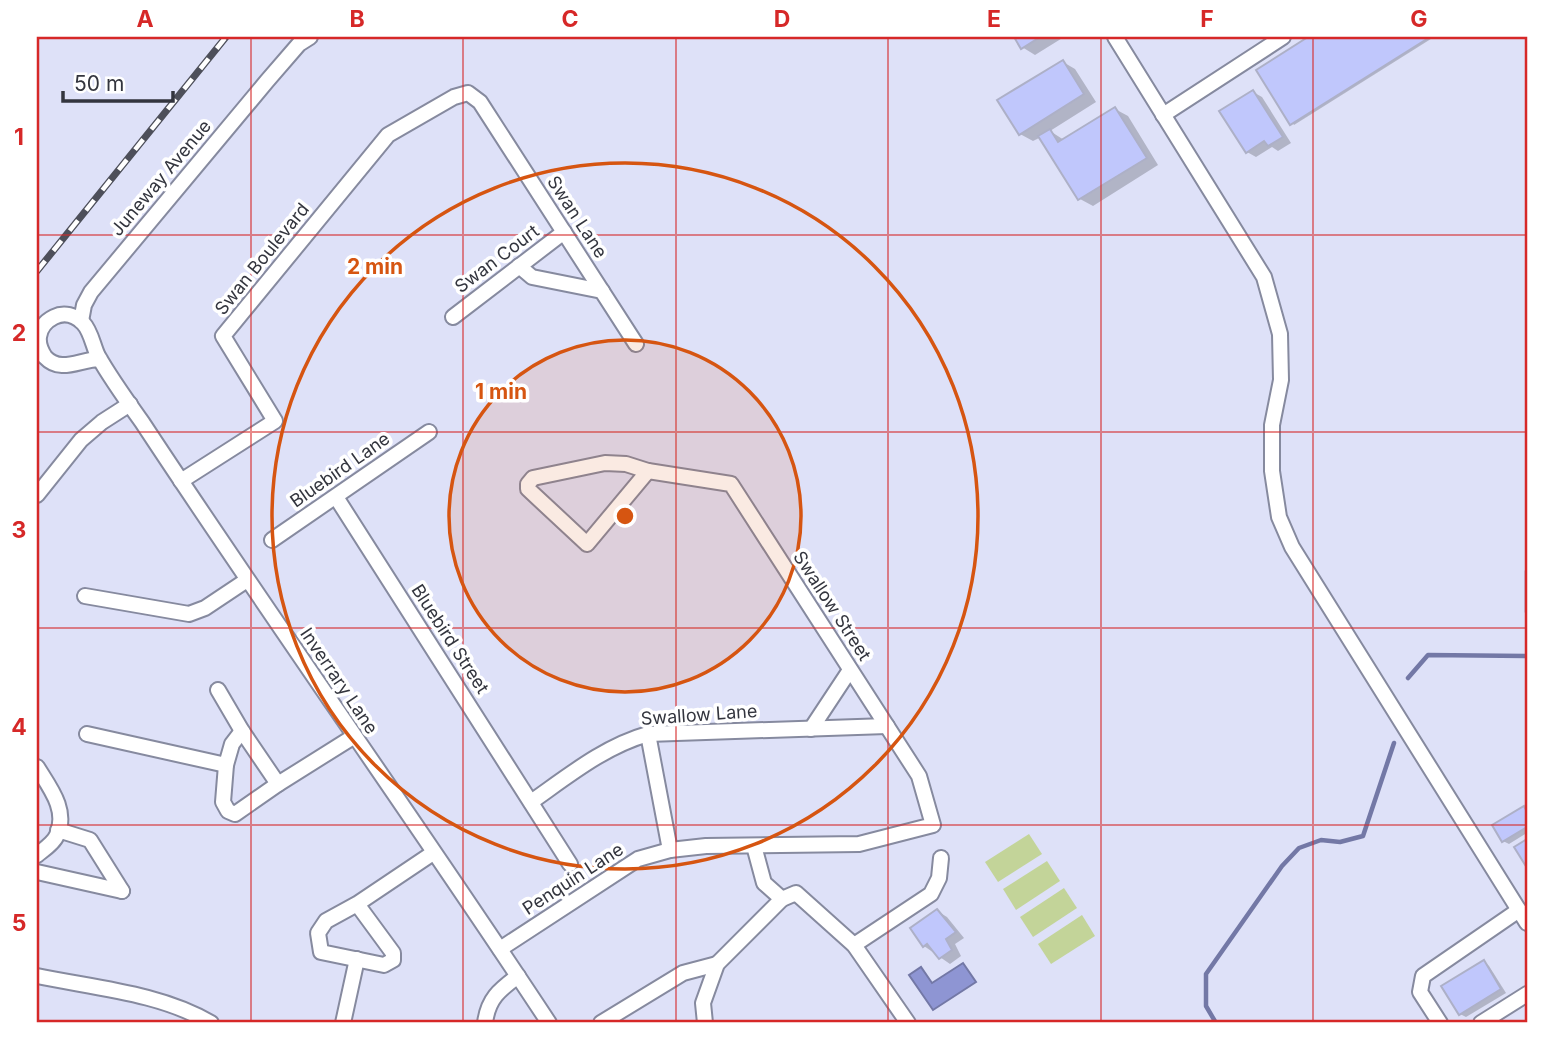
<svg xmlns="http://www.w3.org/2000/svg" width="1564" height="1060" font-family="Inter,sans-serif">
	<style>
		.green { fill: #c3d499 }
		.water { fill: #8e95d3; stroke: #7378a6; stroke-width: 2 }
		.shadow { fill: #0003 }
		.lines { fill: none; stroke-linecap: round; stroke-linejoin: round }
		.stream { stroke: #7378a6; stroke-width: 4.5 }
		.building { fill: #c0c7fc; stroke: #adb0c7; stroke-width: 2 }
		.minor-casing { stroke: #868a9f; stroke-width: 18 }
		.minor { stroke: #fff; stroke-width: 14 }
		.rail-casing { stroke: #4d4f5a; stroke-width: 7 }
		.rail { stroke: #fff; stroke-width: 4.5; stroke-dasharray: 13; stroke-linecap: butt }
		.grid { fill: none; stroke: #d62828; stroke-width: 2; stroke-opacity: 0.55 }
		.ring { fill: none; stroke: #d65511; stroke-width: 3.5 }
		.labels { text-anchor: middle; stroke-width: 7; stroke-linejoin: round; paint-order: stroke }
		.street-label { font-size: 18px; fill: #33353e; stroke: #fff }
		.centre { fill: #d65511; stroke: #fff; stroke-width: 3.5 }
		.ring-label { font-size: 21px; text-anchor: middle; font-weight: bold; fill: #d65511; stroke: #fff; stroke-width: 7; stroke-linejoin: round; paint-order: stroke }
		.neatline { fill: none; stroke: #d62828; stroke-width: 2.5 }
		.grid-label { font-size: 23px; text-anchor: middle; font-weight: bold; fill: #d62828 }
	</style>
	<rect width="100%" height="100%" fill="#dee1f8"/>
	<g class="green">
		<polygon points="1029,834 1042,854 998,882 985,862"/>
		<polygon points="1047,861 1060,881 1016,910 1003,889"/>
		<polygon points="1064,888 1077,908 1033,937 1020,917"/>
		<polygon points="1082,915 1095,936 1051,964 1038,944"/>
	</g>
	<polygon class="water" points="963,963 976,982 933,1010 909,975 921,967 932,983"/>
	<g class="shadow">
		<polygon points="1016,37 1064,37 1035,55 1022,47"/>
		<polygon points="1311,37 1434,37 1294,125 1258,70"/>
		<polygon points="1063,62 1075,69 1096,102 1050,131 1064,140 1115,109 1128,116 1158,165 1093,206 1080,199 1041,137 1033,141 1020,134"/>
		<polygon points="1253,92 1262,97 1291,143 1278,151 1272,147 1256,157 1247,152"/>
		<polygon points="1524,808 1527,810 1527,833 1509,844 1503,841"/>
		<polygon points="937,911 947,917 964,938 955,944 961,956 950,964 924,946"/>
		<polygon points="1484,962 1489,966 1506,993 1466,1017 1460,1014"/>
	</g>
	<g class="lines">
		<g class="stream">
			<polyline points="1527,571 1527,612"/>
			<polyline points="1408,678 1428,655 1527,656"/>
			<polyline points="1216,1023 1206,1006 1206,974 1282,866 1299,848 1321,840 1340,842 1363,836 1394,743"/>
		</g>
	</g>
	<g class="building">
		<polygon points="1014,37 1040,37 1021,49"/>
		<polygon points="1308,37 1430,37 1290,125 1256,70"/>
		<polygon points="1063,60 1084,94 1019,135 997,100"/>
		<polygon points="1253,90 1283,137 1268,146 1264,141 1246,153 1219,111"/>
		<polygon points="1115,107 1147,158 1078,200 1038,136 1050,129 1058,142"/>
		<polygon points="1524,806 1527,812 1527,827 1502,842 1492,825"/>
		<polygon points="1527,839 1527,868 1514,847"/>
		<polygon points="937,909 956,932 946,939 952,950 939,959 927,944 923,947 910,928"/>
		<polygon points="1484,960 1501,989 1459,1015 1441,986"/>
	</g>
	<g class="lines">
		<g class="minor-casing">
			<g id="minor">
				<polyline points="1115,37 1264,277 1280,334 1281,380 1272,425 1272,471 1279,517 1292,547 1527,923"/>
				<polyline points="1163,115 1283,37"/>
				<polyline points="519,266 532,277 602,291"/>
				<polyline points="453,317 564,232"/>
				<polyline points="81,321 84,305 91,292 267,81 299,44 310,37"/>
				<path d="M100 359C80 359 61 374 45 357 41 351 38 345 39 337 40 328 46 321 54 317 64 312 75 315 83 323 91 331 93 346 98 356 111 379 127 401 142 422 275 624 416 821 549 1023"/>
				<polygon points="605,463 626,464 648,471 587,544 528,489 528,484 533,478"/>
				<polyline points="181,481 275,421 223,336 388,135 454,97 468,93 480,102 636,344"/>
				<polyline points="37,495 81,440 102,422 130,404"/>
				<polyline points="336,497 570,864"/>
				<polyline points="272,540 429,432"/>
				<polyline points="85,596 189,614 205,608 247,580"/>
				<polyline points="218,690 242,731 278,784 353,737"/>
				<polyline points="811,729 850,670"/>
				<polyline points="242,731 232,744 226,765 223,802 228,811 235,814 278,784"/>
				<polyline points="87,734 226,765"/>
				<polyline points="648,734 670,850"/>
				<path d="M37 767C50 788 68 810 57 835 54 843 43 850 37 855"/>
				<path d="M531 802C568 776 605 746 648 734L887 726"/>
				<polyline points="58,830 90,840 122,891"/>
				<polyline points="754,846 764,883 782,899"/>
				<polyline points="37,872 122,891"/>
				<polyline points="357,904 393,953 393,960 384,965 321,952 318,933 326,921 357,904 433,853"/>
				<polyline points="854,945 931,894 939,878 941,858"/>
				<polyline points="500,949 638,859 670,850 706,846 859,844 933,825 919,776 731,484 648,471"/>
				<path d="M37 976C95 988 160 993 211 1023"/>
				<polyline points="343,1023 357,959"/>
				<path d="M485 1023C488 999 499 990 518 976"/>
				<polyline points="601,1023 683,973 717,964"/>
				<polyline points="705,1023 703,1003 717,964 782,899 796,893 854,945 908,1023"/>
				<polyline points="1440,1023 1420,992 1423,976 1519,910"/>
				<polyline points="1481,1023 1527,994"/>
			</g>
		</g>
		<use href="#minor" class="minor"/>
		<g class="rail-casing">
			<polyline id="rail" points="37,271 226,37"/>
		</g>
		<use href="#rail" class="rail"/>
	</g>
	<path class="grid" d="M251 37V1023M463 37V1023M676 37V1023M888 37V1023M1101 37V1023M1313 37V1023M37 235H1527M37 432H1527M37 628H1527M37 825H1527"/>
	<circle cx="625" cy="516" r="176" fill="#d65511" fill-opacity=".12"/>
	<g class="ring">
		<circle cx="625" cy="516" r="176"/>
		<circle cx="625" cy="516" r="353"/>
	</g>
	<g class="labels">
		<g class="street-label">
			<text transform="translate(161 178) rotate(-50)" y="6">Juneway Avenue</text>
			<text transform="translate(577 217) rotate(57)" y="6">Swan Lane</text>
			<text transform="translate(262 259) rotate(-51)" y="6">Swan Boulevard</text>
			<text transform="translate(497 259) rotate(-37)" y="6">Swan Court</text>
			<text transform="translate(340 470) rotate(-35)" y="6">Bluebird Lane</text>
			<text transform="translate(832 606) rotate(57)" y="6">Swallow Street</text>
			<text transform="translate(450 639) rotate(57)" y="6">Bluebird Street</text>
			<text transform="translate(339 681) rotate(56)" y="6">Inverrary Lane</text>
			<text transform="translate(699 715) rotate(-4)" y="6">Swallow Lane</text>
			<text transform="translate(573 879) rotate(-33)" y="6">Penquin Lane</text>
		</g>
	</g>
	<circle cx="625" cy="516" r="10" class="centre"/>
	<g class="ring-label">
		<text x="375" y="274">2 min</text>
		<text x="501" y="399">1 min</text>
	</g>
	<rect width="1564" height="1060" fill="none" stroke="#ffffff" stroke-width="77"/>
	<path d="M63 91v10h110v-10" fill="none" stroke="#33353e" stroke-width="3.5"/>
	<text x="74" y="91" font-size="21" fill="#33353e" stroke="#ffffff" stroke-width="5" paint-order="stroke">50 m</text>
	<rect x="38" y="38" width="1488" height="983" class="neatline"/>
	<g class="grid-label">
		<text x="145" y="27">A</text>
		<text x="357" y="27">B</text>
		<text x="570" y="27">C</text>
		<text x="782" y="27">D</text>
		<text x="994" y="27">E</text>
		<text x="1207" y="27">F</text>
		<text x="1419" y="27">G</text>
		<text x="19" y="145">1</text>
		<text x="19" y="341">2</text>
		<text x="19" y="538">3</text>
		<text x="19" y="735">4</text>
		<text x="19" y="931">5</text>
	</g>
</svg>
